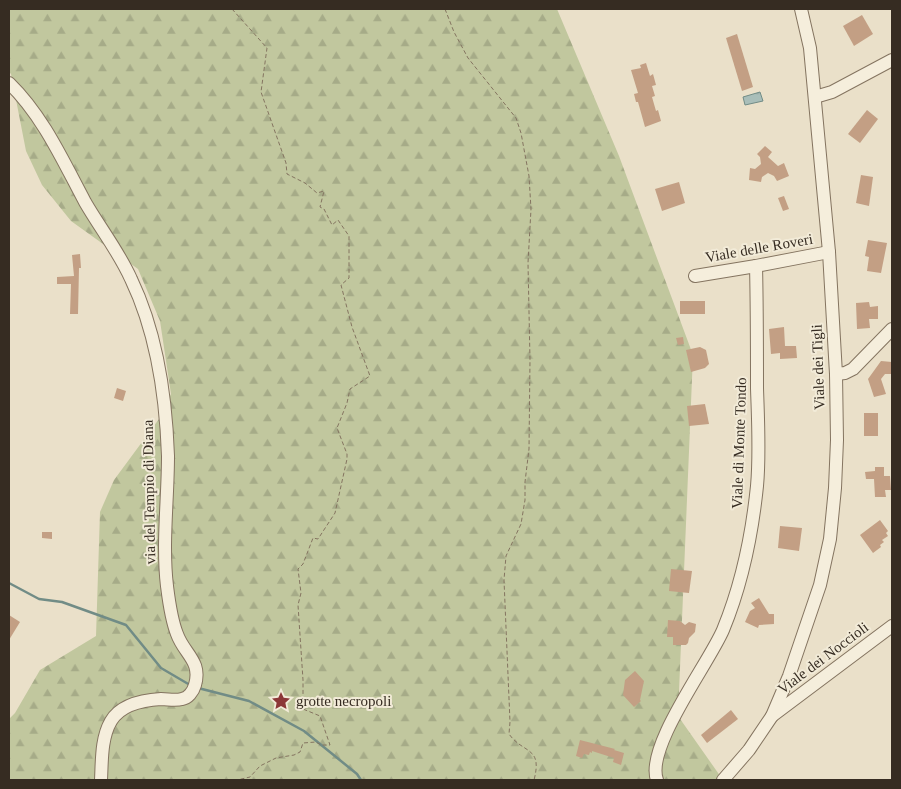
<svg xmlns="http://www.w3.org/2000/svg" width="901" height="789" font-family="'Times New Roman',serif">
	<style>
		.forest { fill: url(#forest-firs) }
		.water { fill: url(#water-ripples); stroke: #718c86 }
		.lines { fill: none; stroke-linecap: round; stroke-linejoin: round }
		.stream { stroke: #718c86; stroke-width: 2.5 }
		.building { fill: #c39f84 }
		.minor-casing { stroke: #847460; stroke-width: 14 }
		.path { stroke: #847460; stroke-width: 1; stroke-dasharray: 4 2.5; stroke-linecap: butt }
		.minor { stroke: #f5eedc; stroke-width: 12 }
		.labels { text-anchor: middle; stroke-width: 4; stroke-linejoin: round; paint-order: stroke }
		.street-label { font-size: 15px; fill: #362c22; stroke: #f2ebd8 }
		.poi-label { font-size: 15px; fill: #362c22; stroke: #f2ebd8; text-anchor: start }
	</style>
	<defs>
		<pattern id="forest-firs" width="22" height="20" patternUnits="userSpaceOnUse" patternTransform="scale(1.25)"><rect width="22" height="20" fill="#c1c79e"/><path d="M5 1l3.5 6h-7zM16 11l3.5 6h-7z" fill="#a6ab88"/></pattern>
		<pattern id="water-ripples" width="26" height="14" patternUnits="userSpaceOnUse" patternTransform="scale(1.25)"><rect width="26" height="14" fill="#a9beb9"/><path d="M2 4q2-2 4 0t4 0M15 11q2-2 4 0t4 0" fill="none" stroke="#92a39f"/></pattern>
	</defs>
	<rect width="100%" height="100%" fill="#eae0c9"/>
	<polygon class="forest" points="9,9 557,9 619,156 693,355 678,716 723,780 9,780 9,719 15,713 40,670 96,636 100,512 114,480 159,419 171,394 160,321 138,269 71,221 42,185 26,151 11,74 9,72"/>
	<polygon class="water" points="760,92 763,101 745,105 743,97"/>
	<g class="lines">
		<g class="stream">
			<polyline points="9,583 39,599 62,602 126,625 161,668 190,685"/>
			<polyline points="198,688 249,701 304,731 357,774 361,780"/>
		</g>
	</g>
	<g class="building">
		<polygon points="862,15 873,34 854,46 843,26"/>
		<polygon points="737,34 753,87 742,91 726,38"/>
		<polygon points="646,63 650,76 653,74 656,85 652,86 655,96 652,97 656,111 658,110 661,121 645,127 638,102 636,102 634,94 638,93 631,70 641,68 640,65"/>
		<polygon points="867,110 878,119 860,143 848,134"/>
		<polygon points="765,146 772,152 768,157 778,166 784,163 789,176 777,181 774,176 768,173 762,177 761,182 749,180 750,168 755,169 761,164 760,157 757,154"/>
		<polygon points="861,175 873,177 869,206 856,203"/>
		<polygon points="679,182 685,203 662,211 655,189"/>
		<polygon points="784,196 789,209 783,211 778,198"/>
		<polygon points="868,240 887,243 881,273 867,271 869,257 865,256"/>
		<polygon points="80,254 81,268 79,268 78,314 70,314 71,284 57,284 57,277 74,276 72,255"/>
		<rect x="680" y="301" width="25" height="13"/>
		<polygon points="869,302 870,307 878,306 878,319 869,319 870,328 857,329 856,303"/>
		<polygon points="784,327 785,346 796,346 797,358 780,359 780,353 771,354 769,329"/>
		<polygon points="683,337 684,344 678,345 676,338"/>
		<polygon points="700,347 706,350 709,364 705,368 691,372 686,350"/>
		<polygon points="881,361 892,362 892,374 885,374 881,379 886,394 874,397 868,379"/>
		<polygon points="117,388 126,391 123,401 114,398"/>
		<polygon points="705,404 709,424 689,426 687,406"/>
		<rect x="864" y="413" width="14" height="23"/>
		<polygon points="875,467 884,467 884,476 890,476 891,490 885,490 886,497 875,497 874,479 866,479 865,472 875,471"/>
		<polygon points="880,520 888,531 886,533 888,536 882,540 884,542 880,545 881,547 873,553 860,535"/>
		<polygon points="780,526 802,528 799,551 778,548"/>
		<polygon points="42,532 52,532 52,539 42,538"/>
		<polygon points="671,569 692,571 689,593 669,591"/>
		<polygon points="759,598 769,614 774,614 774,624 759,625 758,628 745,622 750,611 755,608 751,603"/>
		<polygon points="9,615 20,622 9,640"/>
		<polygon points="668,620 680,621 685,625 689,622 696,624 695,632 689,638 688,643 686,645 673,645 673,637 667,637"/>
		<polygon points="635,671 644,681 640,700 641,701 634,707 623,695 625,680"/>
		<polygon points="731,710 738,719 707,743 701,735"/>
		<polygon points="580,740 615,749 614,750 624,753 621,765 613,762 614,758 592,751 592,753 590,752 589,755 584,754 582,758 576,756"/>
	</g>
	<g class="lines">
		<g class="minor-casing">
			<g id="minor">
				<path d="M9 83C43 116 63 161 85 202 100 228 119 252 131 279 157 333 166 397 168 456 168 499 162 544 167 586 169 602 171 619 177 634 184 654 202 661 195 685 193 692 188 698 182 699 175 701 168 699 161 699 144 700 121 704 111 721 101 738 102 761 101 780"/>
				<polyline points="815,97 832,92 892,60"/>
				<polyline points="695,276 756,266 829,252"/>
				<polyline points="836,374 845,373 853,369 892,329"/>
				<polyline points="772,716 892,626"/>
				<path d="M657 780C645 747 709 663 723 630 742 584 752 535 757 486 760 454 758 420 757 388 757 347 757 307 756 266"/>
				<polyline points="723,780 749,750 772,716 789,676 820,585 830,539 835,488 837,440 836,374 829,252 810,48 801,9"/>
			</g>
		</g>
		<g class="path">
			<polyline points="232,9 267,48 261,92 286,163 287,174 305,183 317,193 324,191 320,207 324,209 332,225 338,220 349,236 349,278 341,285 352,327 370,376 350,389 347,403 337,428 347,454 347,459 335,513 318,539 313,538 303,564 298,569 301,593 298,605 303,680 303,709 320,716 330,745 321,745 316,742 303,743 300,752 294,755 276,758 260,766 250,777 237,780"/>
			<path d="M445 9 454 32 468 58 516 118 521 133 529 176 531 209 528 263 530 360 529 449 525 482V500L521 524 506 556 504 580 510 722 509 734C523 754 543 746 534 780"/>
		</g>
		<use href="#minor" class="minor"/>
	</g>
	<defs>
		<g id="sight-bare" transform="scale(1.5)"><path d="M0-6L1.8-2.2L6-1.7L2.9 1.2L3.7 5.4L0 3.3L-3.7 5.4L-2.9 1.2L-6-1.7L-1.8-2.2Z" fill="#8c3737" stroke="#f2ebd8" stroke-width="2.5" paint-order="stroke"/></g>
	</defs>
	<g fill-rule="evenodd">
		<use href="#sight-bare" x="281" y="701"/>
	</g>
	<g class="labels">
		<g class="street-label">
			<text transform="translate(759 248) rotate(-10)" y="5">Viale delle Roveri</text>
			<text transform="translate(818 367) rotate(-92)" y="5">Viale dei Tigli</text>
			<text transform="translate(739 443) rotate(-88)" y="5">Viale di Monte Tondo</text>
			<text transform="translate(149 492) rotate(-91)" y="5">via del Tempio di Diana</text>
			<text transform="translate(823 658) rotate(-37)" y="5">Viale dei Noccioli</text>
		</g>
		<g class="poi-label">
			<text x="296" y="706">grotte necropoli</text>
		</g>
	</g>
	<rect width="901" height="789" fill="none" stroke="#362c22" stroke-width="20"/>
</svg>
